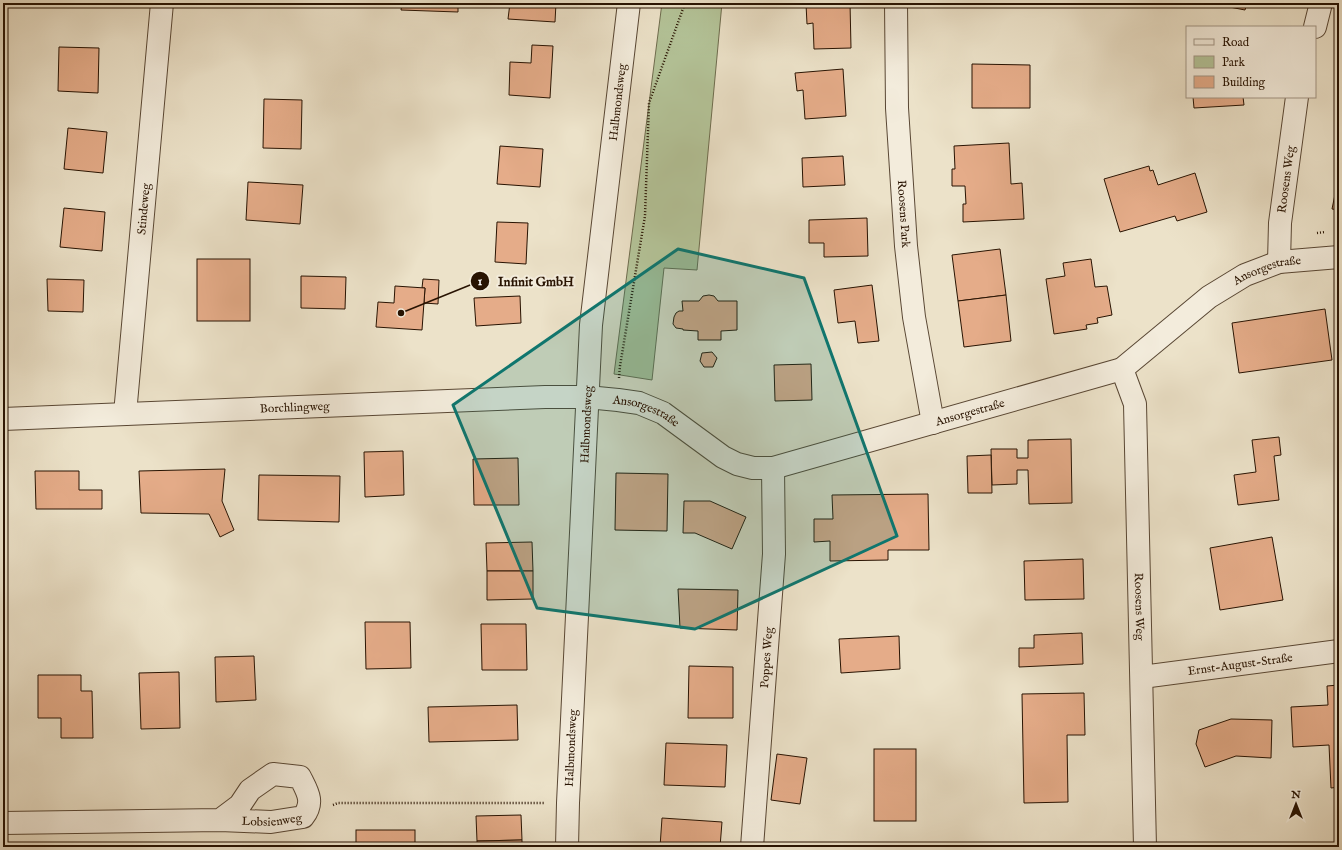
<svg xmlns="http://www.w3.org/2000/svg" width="1342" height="850" font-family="'IM FELL English',serif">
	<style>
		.green { fill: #b4c499; stroke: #6e6c4e }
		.building { fill: #e5ac89; stroke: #281302 }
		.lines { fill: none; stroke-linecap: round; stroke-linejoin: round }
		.minor-casing { stroke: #594734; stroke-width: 24 }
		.tertiary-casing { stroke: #594734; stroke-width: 24 }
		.path { stroke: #281302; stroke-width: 2.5; stroke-dasharray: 1 2; stroke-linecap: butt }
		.minor { stroke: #f3ecdc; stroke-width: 22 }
		.tertiary { stroke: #f3ecdc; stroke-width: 22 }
		.marked { fill: #0f766e; fill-opacity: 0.2; stroke: #0f766e; stroke-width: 3; stroke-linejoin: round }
		.labels { text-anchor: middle; stroke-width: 4; stroke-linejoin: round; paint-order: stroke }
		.street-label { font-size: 12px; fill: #281302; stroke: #f3ecdc }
		.leader { fill: none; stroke: #281302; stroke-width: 1.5 }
		.callout-dot { fill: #281302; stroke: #f3ecdc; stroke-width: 1.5 }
		.mark-label { font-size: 12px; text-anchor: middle; font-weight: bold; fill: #fff }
		.callout-label { font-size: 13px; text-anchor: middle; font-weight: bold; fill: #281302; stroke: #f3ecdc; stroke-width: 4; stroke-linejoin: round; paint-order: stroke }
	</style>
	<rect width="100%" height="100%" fill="#ece2c9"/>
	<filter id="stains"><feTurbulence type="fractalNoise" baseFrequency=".005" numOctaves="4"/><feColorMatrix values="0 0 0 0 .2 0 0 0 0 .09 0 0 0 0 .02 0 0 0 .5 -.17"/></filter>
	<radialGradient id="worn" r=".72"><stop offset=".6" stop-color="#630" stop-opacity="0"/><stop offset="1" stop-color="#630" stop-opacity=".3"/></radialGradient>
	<polygon class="green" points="662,3 722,3 697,270 664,268 652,380 614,374"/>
	<g class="building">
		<polygon points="402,3 458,3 458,12 401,10"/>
		<polygon points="510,3 556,3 555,22 508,19"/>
		<polygon points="850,3 851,48 814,49 813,23 807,24 806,4"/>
		<polygon points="1209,3 1247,3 1245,10"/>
		<polygon points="532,45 553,46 550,98 509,95 510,62 531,63"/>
		<polygon points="59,47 99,48 98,93 58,91"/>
		<polygon points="972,64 1030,65 1030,108 972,108"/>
		<polygon points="843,69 846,116 805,119 803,90 797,91 795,73"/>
		<polygon points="1193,97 1243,97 1244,105 1194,108"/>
		<polygon points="264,99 302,100 301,149 263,148"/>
		<polygon points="68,128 107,132 103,173 64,169"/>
		<polygon points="1009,143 1011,184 1022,183 1024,219 963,222 963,204 966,204 965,186 952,186 952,169 955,169 954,146"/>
		<polygon points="500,146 543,149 540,187 497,184"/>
		<polygon points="843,156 845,185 803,187 802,158"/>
		<polygon points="1149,166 1150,171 1153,170 1158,185 1195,173 1207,212 1177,221 1175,216 1120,232 1104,179"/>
		<polygon points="1339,175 1339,210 1332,209"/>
		<polygon points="248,182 303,185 300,224 246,220"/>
		<polygon points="64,208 105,212 102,251 60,247"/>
		<polygon points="867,218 868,256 824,257 824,243 809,243 809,220"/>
		<polygon points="497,222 528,223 526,264 495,262"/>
		<polygon points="1000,249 1006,295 958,301 952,255"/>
		<rect x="197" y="259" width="53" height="62"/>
		<polygon points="1091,259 1095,287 1107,286 1112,315 1097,318 1098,323 1086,325 1087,329 1054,334 1046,279 1065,276 1063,263"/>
		<polygon points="301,276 346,277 345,309 301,308"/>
		<polygon points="47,279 84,280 83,312 48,311"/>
		<polygon points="423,279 439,280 438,304 424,303 425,288 422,288"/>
		<polygon points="872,285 879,341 858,343 855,321 838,323 834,290"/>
		<polygon points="395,286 425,288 422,330 376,327 378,302 394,303"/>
		<polygon points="709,295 714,296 718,301 737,301 737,330 721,331 721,340 698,340 698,331 683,330 683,329 676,328 673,324 674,317 676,313 679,311 683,311 682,301 699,301 703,296"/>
		<polygon points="1006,295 1011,341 964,347 958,301"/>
		<polygon points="520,296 521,323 476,326 474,298"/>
		<polygon points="1325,309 1332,360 1239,373 1232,323"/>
		<polygon points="712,352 717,358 713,367 704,367 700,361 702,353"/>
		<polygon points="811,364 812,400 775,401 774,365"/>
		<polygon points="1279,437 1281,455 1274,456 1279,500 1238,505 1234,475 1256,472 1252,440"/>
		<polygon points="1071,439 1072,503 1029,504 1028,470 1017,470 1017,484 992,485 991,449 1017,449 1017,458 1028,458 1028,440"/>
		<polygon points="403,451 404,495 365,497 364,452"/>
		<polygon points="991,455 992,493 968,493 967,456"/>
		<polygon points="518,458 519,505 474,505 473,459"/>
		<polygon points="225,469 222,501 234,530 220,537 209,514 141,513 139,471"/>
		<polygon points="35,471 79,471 79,490 102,490 102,509 36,509"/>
		<polygon points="616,473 668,474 667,531 615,530"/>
		<polygon points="259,475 340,476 339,522 258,520"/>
		<polygon points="928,494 929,550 888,550 888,560 830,561 830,541 814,542 814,519 833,519 832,495"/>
		<polygon points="684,501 710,501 746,517 732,549 695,533 683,533"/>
		<polygon points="1272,537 1283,600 1220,610 1210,548"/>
		<polygon points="532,542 533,571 487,571 486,543"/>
		<polygon points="1083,559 1084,599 1025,600 1024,561"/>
		<polygon points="487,571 533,571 533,599 487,600"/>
		<polygon points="678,589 738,590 737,630 680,628"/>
		<polygon points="365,622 410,622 411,668 366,669"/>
		<polygon points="481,624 526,624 527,670 482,670"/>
		<polygon points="1082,633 1083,664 1019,667 1019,648 1034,648 1034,635"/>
		<polygon points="899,636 900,669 841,673 839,639"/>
		<polygon points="254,656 256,700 216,702 215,657"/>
		<polygon points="689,666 733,667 733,718 688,718"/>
		<polygon points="179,672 180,728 141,729 139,673"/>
		<polygon points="38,675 81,675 81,691 92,691 93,738 61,738 61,718 38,718"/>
		<polygon points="1339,685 1339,787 1331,788 1329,745 1293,747 1291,707 1328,705 1327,686"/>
		<polygon points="1084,693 1085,735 1067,735 1068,802 1024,803 1022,694"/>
		<polygon points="517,705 518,740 429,742 428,707"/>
		<polygon points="1231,719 1272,720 1271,758 1236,756 1205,767 1196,744 1199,730"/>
		<polygon points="666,743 727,745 725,787 664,785"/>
		<rect x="874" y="749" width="42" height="72"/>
		<polygon points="777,754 807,758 800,804 771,800"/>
		<polygon points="521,815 522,840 477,841 476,816"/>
		<polygon points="662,818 722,822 720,847 660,847"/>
		<rect x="356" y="830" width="59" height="17"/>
		<polygon points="522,840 522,847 477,847 477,841"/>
	</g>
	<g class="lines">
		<g class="minor-casing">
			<g id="minor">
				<path id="s1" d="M896 3 897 108 906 246 914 317 933 423"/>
				<polyline points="1315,27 1321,3"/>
				<path id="s2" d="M1279 262 1280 223 1297 97"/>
				<path id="s3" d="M1122 369 1135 404 1145 847"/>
				<path id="s4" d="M125 414 162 3"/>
				<path id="s5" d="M3 419 545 397H587L618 400 639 403 663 413 723 457 737 464 753 468H773L1122 369 1209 297 1245 275 1279 262 1339 257"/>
				<path id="s6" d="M1142 677 1339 651"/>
				<path id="s7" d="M3 823 220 820 271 822 303 817C315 802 307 791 300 777L273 774 250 790 240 805 220 820"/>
				<path id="s8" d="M752 847 774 554 773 468"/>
			</g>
		</g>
		<g class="tertiary-casing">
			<g id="tertiary">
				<path id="s9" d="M567 847 568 803 591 325 629 3"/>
			</g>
		</g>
		<g class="path">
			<polyline points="1317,233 1325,232"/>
			<polyline points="619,378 620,366 645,216 649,103 685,3"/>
			<polyline points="333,805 338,803 545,803"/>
		</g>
		<use href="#minor" class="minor"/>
		<use href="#tertiary" class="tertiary"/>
	</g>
	<path class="marked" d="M678 249 804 278 897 536 695 629 537 608 453 405Z"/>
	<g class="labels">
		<g class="street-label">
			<text dy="4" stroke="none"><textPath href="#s9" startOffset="747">Halbmondsweg</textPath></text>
			<text dy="4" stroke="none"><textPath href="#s2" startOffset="83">Roosens Weg</textPath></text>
			<text dy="4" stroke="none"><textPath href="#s4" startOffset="206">Stindeweg</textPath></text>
			<text dy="4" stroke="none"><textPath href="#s1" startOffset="211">Roosens Park</textPath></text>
			<text dy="4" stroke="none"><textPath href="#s5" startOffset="1330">Ansorgestraße</textPath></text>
			<text dy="4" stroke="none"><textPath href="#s5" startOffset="292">Borchlingweg</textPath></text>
			<text dy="4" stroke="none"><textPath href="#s5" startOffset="994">Ansorgestraße</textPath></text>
			<text dy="4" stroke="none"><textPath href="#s5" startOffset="646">Ansorgestraße</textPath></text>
			<text dy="4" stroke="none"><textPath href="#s9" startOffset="423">Halbmondsweg</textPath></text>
			<text dy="4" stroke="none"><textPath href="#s3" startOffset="240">Roosens Weg</textPath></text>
			<text dy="4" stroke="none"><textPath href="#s8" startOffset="190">Poppes Weg</textPath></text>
			<text dy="4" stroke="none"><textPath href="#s6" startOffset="99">Ernst-August-Straße</textPath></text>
			<text dy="4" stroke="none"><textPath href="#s9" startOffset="99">Halbmondsweg</textPath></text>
			<text dy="4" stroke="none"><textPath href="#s7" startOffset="269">Lobsienweg</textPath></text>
		</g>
	</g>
	<path class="leader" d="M401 313L480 281"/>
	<g class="callout-dot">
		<circle cx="401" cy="313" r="4"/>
		<circle cx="480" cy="281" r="10"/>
	</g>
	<g class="mark-label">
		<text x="480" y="285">1</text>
	</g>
	<g class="callout-label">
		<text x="536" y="286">Infinit GmbH</text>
	</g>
	<rect width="1342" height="850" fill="none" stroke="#ece2c9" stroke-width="16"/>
	<rect x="4" y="4" width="1334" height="842" fill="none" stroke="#281302" stroke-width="2"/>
	<rect x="8" y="8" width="1326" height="834" fill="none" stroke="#281302"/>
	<rect x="1186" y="26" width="130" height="72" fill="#f3ecdc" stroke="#a29585"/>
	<rect x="1194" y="39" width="20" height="6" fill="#f3ecdc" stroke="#a29585"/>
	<text x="1222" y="46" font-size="12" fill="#281302">Road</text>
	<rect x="1194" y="56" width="20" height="12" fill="#b4c499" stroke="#a29585"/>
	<text x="1222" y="66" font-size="12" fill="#281302">Park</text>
	<rect x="1194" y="76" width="20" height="12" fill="#e5ac89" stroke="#a29585"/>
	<text x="1222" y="86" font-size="12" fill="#281302">Building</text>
	<g transform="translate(1296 804)" stroke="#f3ecdc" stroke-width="3" paint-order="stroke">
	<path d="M0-3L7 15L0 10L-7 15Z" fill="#281302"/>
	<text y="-6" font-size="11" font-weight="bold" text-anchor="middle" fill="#281302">N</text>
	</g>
	<rect width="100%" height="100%" filter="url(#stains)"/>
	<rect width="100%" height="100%" fill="url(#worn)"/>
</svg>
